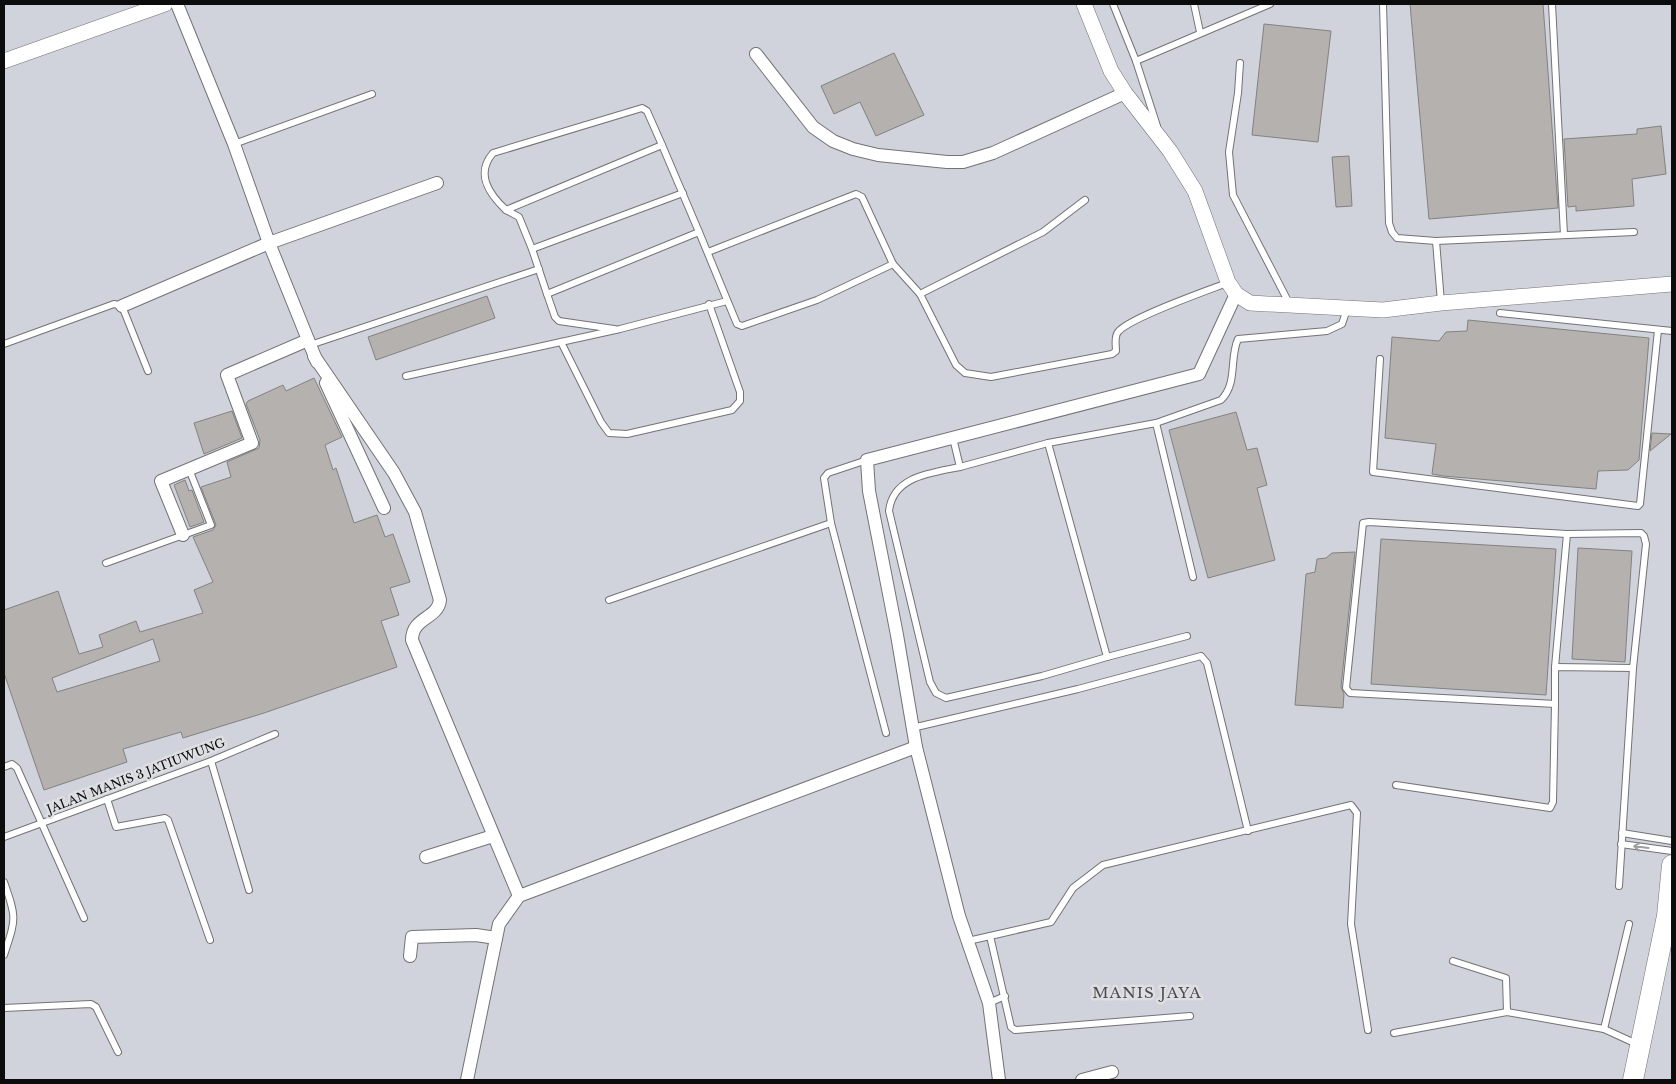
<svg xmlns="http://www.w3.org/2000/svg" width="1676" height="1084" font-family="'Libre Baskerville',serif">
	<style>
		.built { fill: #d0d2dc }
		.building { fill: #b4b1af; stroke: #848280; fill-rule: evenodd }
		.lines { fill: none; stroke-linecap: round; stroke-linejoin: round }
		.service-casing { stroke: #727375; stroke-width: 8 }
		.minor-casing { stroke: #727375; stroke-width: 14 }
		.tertiary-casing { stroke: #727375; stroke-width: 16 }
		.trunk-casing { stroke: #727375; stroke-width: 21 }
		.service { stroke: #fff; stroke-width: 6 }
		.minor { stroke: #fff; stroke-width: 12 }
		.tertiary { stroke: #fff; stroke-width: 15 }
		.trunk { stroke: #fff; stroke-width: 20 }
		.oneway { stroke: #9e9e9e }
		.labels { text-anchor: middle; stroke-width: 5; stroke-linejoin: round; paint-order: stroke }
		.street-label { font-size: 12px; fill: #0c0c0d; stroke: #dedfe2 }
		.quarter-label { font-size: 15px; letter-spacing: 1px; fill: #4b4b4d; stroke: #dedfe2 }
	</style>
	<rect width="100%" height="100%" fill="#dedfe2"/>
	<rect class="built" x="4" y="4" width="1668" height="1076"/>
	<g class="building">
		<polygon points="1410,4 1543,4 1558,208 1429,219"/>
		<polygon points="1264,24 1331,31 1318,142 1252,135"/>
		<polygon points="894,53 924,115 876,136 860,102 834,114 821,86"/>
		<polygon points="1661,126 1666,174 1632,179 1634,206 1576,211 1576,206 1568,207 1564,139 1637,134 1637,129"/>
		<polygon points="1349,156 1352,206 1336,207 1332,157"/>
		<polygon points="487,296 495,318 376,360 368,337"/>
		<polygon points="1468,320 1649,338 1639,460 1628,470 1598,471 1596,489 1443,476 1432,474 1436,444 1385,438 1392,337 1439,341 1446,332 1467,331"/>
		<path d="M314 378 342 437 325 445 333 470 336 468 354 523 377 515 385 537 393 534 410 582 390 588 399 615 381 621 397 667 264 713 183 738 181 732 123 749 127 762 44 790 4 673V610L58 591 79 654 103 647 99 635 136 621 140 632 203 613 194 590 213 582 193 537 213 530 216 525 201 487 231 477 227 462 259 448 260 440 246 404 248 401 283 385 286 391ZM153 639 160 661 57 692 52 678Z"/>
		<polygon points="232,411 242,438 204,454 194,423"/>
		<polygon points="1236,412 1247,450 1257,448 1267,485 1257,488 1275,560 1208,578 1169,430"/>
		<polygon points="1652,433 1671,434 1650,451"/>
		<polygon points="185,480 189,491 192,490 204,522 190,527 174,485"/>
		<polygon points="1381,539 1556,549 1546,695 1371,684"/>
		<polygon points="1578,548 1632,551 1625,662 1572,659"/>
		<polygon points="1355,552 1341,687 1344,694 1343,708 1295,705 1306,574 1315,572 1317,559 1326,558 1332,553"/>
	</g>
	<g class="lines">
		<g class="service-casing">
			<g id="service">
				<polyline points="1113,4 1136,61"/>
				<polyline points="1194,4 1200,32"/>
				<polyline points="1383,4 1389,223 1392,232 1397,238 1436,241 1634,232"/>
				<polyline points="1552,4 1564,235"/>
				<polyline points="1240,63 1238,93 1229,152 1233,195 1289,303"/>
				<polyline points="1157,126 1136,61 1270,4"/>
				<polyline points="234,144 372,94"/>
				<path d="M683 193 532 249 547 294 699 232 737 324 742 326 817 300 893 264 920 294 956 365 965 373 991 377 1112 354 1116 351C1116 345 1114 337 1118 332 1129 318 1206 291 1227 283"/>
				<path d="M506 210C489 194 475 174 493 153L642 108 647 111 662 145"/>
				<polyline points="1436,241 1441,302"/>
				<polyline points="532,249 519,217 506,210 662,145 699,232"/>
				<polyline points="708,252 856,194 862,197 893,264"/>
				<polyline points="547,294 555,317 559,321 614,329"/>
				<polyline points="920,294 1043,232 1085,200"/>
				<polyline points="1500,313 1672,331"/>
				<polyline points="561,342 601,422 609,433 627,434 732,410 740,401 740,392 709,304"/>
				<polyline points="4,344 114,304 122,306 148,371"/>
				<polyline points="310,345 539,269"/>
				<polyline points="1380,359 1373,472 1638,506 1640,504 1658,330"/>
				<polyline points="406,376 620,329 727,301"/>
				<path d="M1156 423 1221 400C1238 383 1229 359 1238 339L1327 331 1342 324 1347 309"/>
				<polyline points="953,438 960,467 1048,443 1156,423 1193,577"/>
				<polyline points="867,460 828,473 824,478 831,523 886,733"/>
				<path d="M960 467C931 473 893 476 889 511L930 682 936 693 946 698 1042 676 1107 657 1048 443"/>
				<polyline points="106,563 211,525 189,469"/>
				<polyline points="609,600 831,523"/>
				<polyline points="1107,657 1187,636"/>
				<polyline points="1555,667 1567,534"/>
				<polyline points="912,728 1078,689 1201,656 1207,663 1248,831"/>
				<polyline points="211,761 249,890"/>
				<polyline points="4,767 12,764 17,768 84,918"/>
				<polyline points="1396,785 1550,808 1553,802 1555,704"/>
				<polyline points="107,799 116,827 165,818 168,820 210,940"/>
				<polyline points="1622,833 1672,841"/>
				<polyline points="4,837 211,761 275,734"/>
				<polyline points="1621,844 1672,851"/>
				<path d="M4 882C17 919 16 918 4 955"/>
				<polyline points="1619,886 1633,668 1646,544 1644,536 1641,533 1567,534 1369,522 1363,523 1346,688 1350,693 1555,704 1555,667 1633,668"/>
				<polyline points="968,941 990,936"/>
				<polyline points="1453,961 1506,978 1507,1012"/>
				<polyline points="989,1003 1005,996"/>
				<polyline points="4,1008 91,1004 96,1007 118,1052"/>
				<polyline points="1190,1016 1015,1030 1011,1027 990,936 1051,922 1073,888 1103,865 1351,805 1357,813 1351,924 1368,1030"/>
				<polyline points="1604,1029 1629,924"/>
				<polyline points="1394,1033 1507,1012 1604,1029 1639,1045"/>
			</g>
		</g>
		<g class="minor-casing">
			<g id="minor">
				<polyline points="177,4 234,144 269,243 317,362"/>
				<polyline points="756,54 813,127 833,141 853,149 878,155 947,162 963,162 993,153 1125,93"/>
				<polyline points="122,306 269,243 437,183"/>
				<path d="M314 356 394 473 415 512 440 600C438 619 412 617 412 640L519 896"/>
				<polyline points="326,383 384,508"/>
				<polyline points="183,535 161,481 252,443 227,375 308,340"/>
				<polyline points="426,857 493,836"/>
				<polyline points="410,956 412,937 476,935 496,938"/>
				<polyline points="467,1080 499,924 519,896 916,747"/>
				<polyline points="999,1080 989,1003 959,916 916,747 897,635 869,491 867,460 1199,374 1236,294"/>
				<polyline points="1082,1080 1112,1072"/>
			</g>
		</g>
		<g class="tertiary-casing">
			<g id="tertiary">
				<polyline points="1084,4 1111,71 1125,93 1170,151 1195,191 1228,282 1236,294 1250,303 1383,310 1441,303 1672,284"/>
				<polyline points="4,61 165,4"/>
			</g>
		</g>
		<g class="trunk-casing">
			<polyline id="trunk" points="1633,1080 1667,916 1672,865"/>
		</g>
		<use href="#service" class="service"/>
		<use href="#minor" class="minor"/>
		<use href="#tertiary" class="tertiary"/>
		<use href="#trunk" class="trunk"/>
	</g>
	<defs><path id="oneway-shaft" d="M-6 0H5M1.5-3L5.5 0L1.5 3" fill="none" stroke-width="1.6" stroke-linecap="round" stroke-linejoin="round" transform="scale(1.25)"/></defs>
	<use class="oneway" href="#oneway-shaft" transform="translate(1641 847) rotate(-173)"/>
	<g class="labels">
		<g class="street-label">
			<text transform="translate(136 776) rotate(-21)" y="4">JALAN MANIS 3 JATIUWUNG</text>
		</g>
		<g class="quarter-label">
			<text x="1147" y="998">MANIS JAYA</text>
		</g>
	</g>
	<rect width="1676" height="1084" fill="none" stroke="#0c0c0d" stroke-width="10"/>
</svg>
